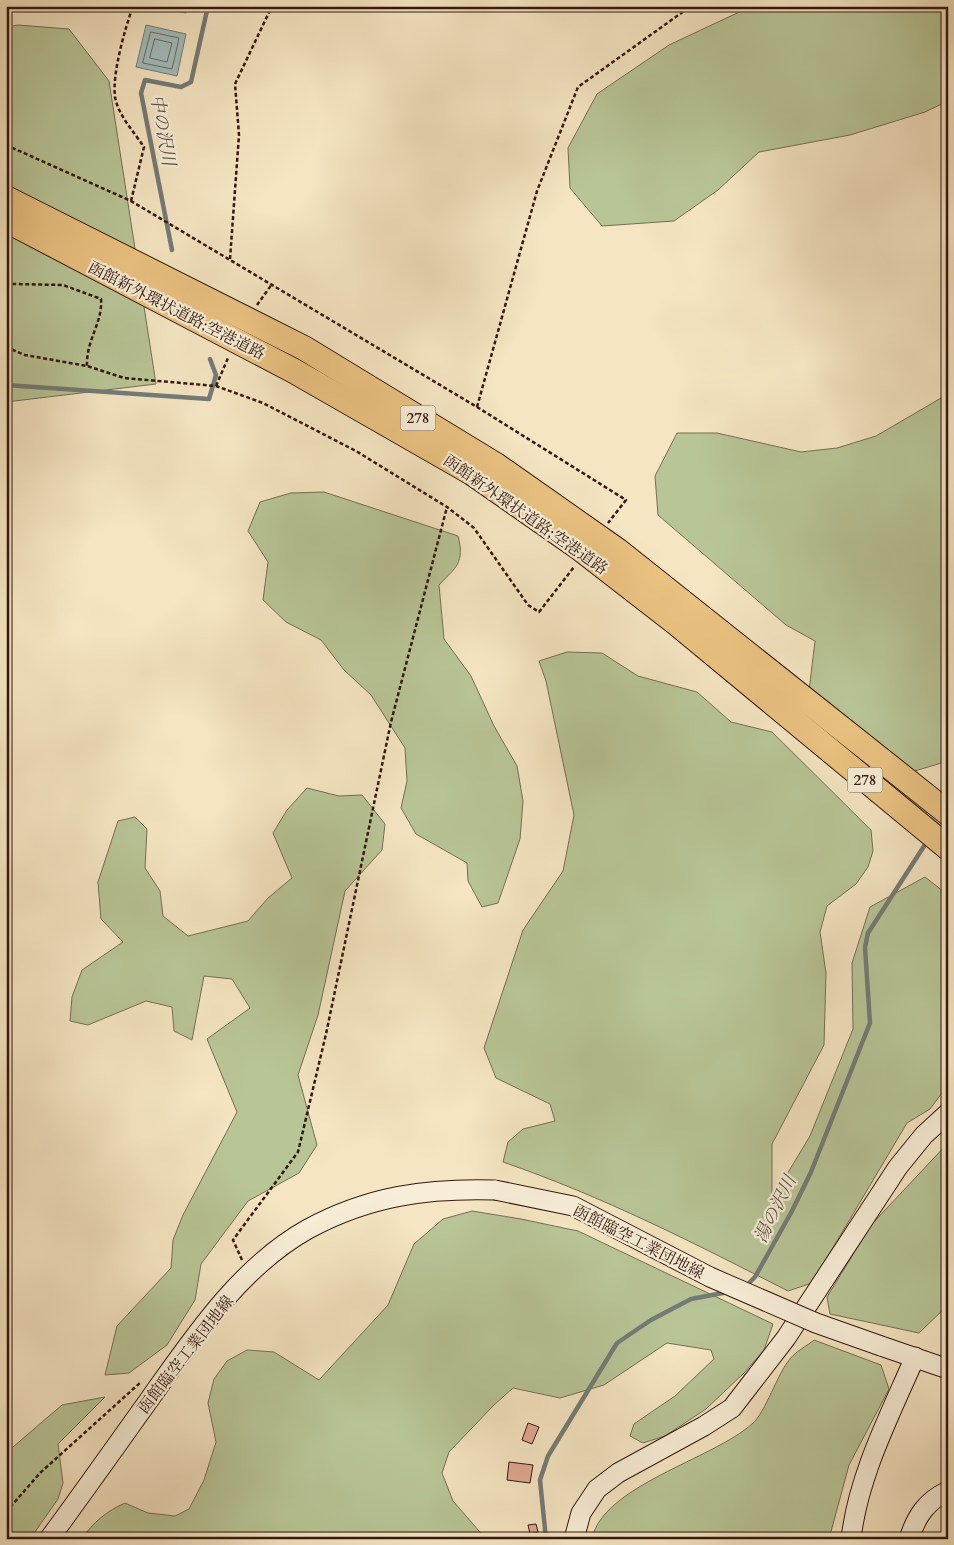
<svg xmlns="http://www.w3.org/2000/svg" width="954" height="1545" font-family="Cardo,'Noto Serif JP',serif">
	<style>
		.green { fill: #b8c597; stroke: #766e52 }
		.water { fill: #a0bdbd; stroke: #747b77 }
		.lines { fill: none; stroke-linecap: round; stroke-linejoin: round }
		.shore { stroke: #6a6a66; stroke-width: 1 }
		.stream { stroke: #747b77; stroke-width: 4.5 }
		.building { fill: #e1a993; stroke: #33180e }
		.secondary-casing { stroke: #33180e; stroke-width: 21 }
		.highway-casing { stroke: #33180e; stroke-width: 26 }
		.path { stroke: #33180e; stroke-width: 2.5; stroke-dasharray: 4 2.5; stroke-linecap: butt }
		.secondary { stroke: #f8eed7; stroke-width: 19 }
		.highway { stroke: #eac281; stroke-width: 24 }
		.secondary-bridge-casing { stroke: #33180e; stroke-width: 21; stroke-linecap: butt }
		.secondary-bridge { stroke: #f8eed7; stroke-width: 19 }
		.labels { text-anchor: middle; stroke-width: 4.5; stroke-linejoin: round; paint-order: stroke }
		.shield { fill: #f8eed7; stroke: #6e584a; stroke-width: 1 }
		.shield-label { font-size: 15px; font-weight: bold; fill: #33180e }
		.street-label { font-size: 16px; fill: #33180e; stroke: #f8eed7 }
		.water-label { font-size: 18px; font-style: italic; fill: #59524b; stroke: #f8eed7 }
	</style>
	<rect width="100%" height="100%" fill="#f5e5c2"/>
	<filter id="stains"><feTurbulence type="fractalNoise" baseFrequency=".004" numOctaves="4"/><feColorMatrix values="0 0 0 0 .2 0 0 0 0 .09 0 0 0 0 .02 0 0 0 .5 -.17"/></filter>
	<radialGradient id="worn" r=".72"><stop offset=".6" stop-color="#630" stop-opacity="0"/><stop offset="1" stop-color="#630" stop-opacity=".3"/></radialGradient>
	<g class="green">
		<polygon points="752,6 948,6 948,101 925,112 850,135 759,152 718,190 674,221 602,226 570,188 568,148 597,94 669,45"/>
		<polygon points="18,25 69,29 109,81 156,384 6,402 6,27"/>
		<polygon points="948,394 948,761 908,773 809,691 815,641 786,625 658,515 655,476 677,433 717,433 801,452 837,448 876,436"/>
		<path d="M324 492 458 536C465 563 456 567 439 585L444 639 471 676 494 726 517 766 523 801 520 839 498 903 482 907 468 881 467 863 416 834 401 808 407 781 405 748 371 695 344 670 321 640 286 622 263 600 268 562 248 531 260 502 291 493Z"/>
		<path d="M567 652 602 653 638 676 697 692 731 722 772 732 871 830 873 851 868 867 856 884 827 906 820 932 826 973 824 1045 772 1144V1199L810 1136 853 1029 852 963 870 907 925 877 948 895V1085L930 1109 907 1123 812 1283 788 1291C696 1244 602 1196 503 1162L508 1142 523 1129 555 1121 550 1104 496 1078 484 1048 523 930 563 871 574 815 546 681 539 661Z"/>
		<polygon points="307,788 339,796 362,795 385,824 382,850 345,891 318,1015 298,1075 317,1145 299,1173 248,1201 201,1264 195,1300 167,1345 129,1373 105,1375 117,1326 171,1268 173,1240 183,1215 237,1112 207,1039 250,1008 232,979 204,976 192,1040 174,1031 172,1007 146,1001 88,1025 70,1021 72,997 82,970 123,942 101,919 98,882 118,821 135,817 147,829 145,868 160,891 163,916 188,936 248,921 268,898 292,878 273,833 287,810"/>
		<polygon points="948,1143 948,1305 919,1333 830,1314 827,1297 871,1225"/>
		<path d="M472 1211 521 1219 578 1231 773 1324 764 1350 744 1373 706 1409 665 1436 643 1443 630 1436 634 1424 675 1396 714 1359 711 1350 667 1343 604 1385 560 1398 513 1388 494 1405 449 1452 442 1473 453 1501 486 1539H82C93 1522 107 1511 125 1503L148 1513 175 1516 189 1509 204 1480 216 1442 208 1403 214 1379 227 1361 247 1350 274 1352 319 1380 388 1305 414 1244 443 1219Z"/>
		<path d="M814 1340 881 1365 889 1389 849 1465 829 1539H592C602 1486 713 1459 752 1424 766 1412 777 1374 790 1359 796 1351 807 1346 814 1340Z"/>
		<polygon points="105,1397 58,1444 63,1483 58,1499 30,1539 6,1539 6,1453 62,1405"/>
	</g>
	<g class="water">
		<polygon points="147,6 188,6 186,13"/>
		<polygon points="146,25 186,34 177,76 136,67"/>
	</g>
	<g class="lines">
		<g class="shore">
			<polygon points="151,32 179,38 172,69 143,63"/>
			<polygon points="155,39 172,43 167,62 150,58"/>
		</g>
		<g class="stream">
			<polyline points="172,250 141,93 145,80 181,87 191,82 208,6"/>
			<polyline points="6,385 209,399 216,375 210,359"/>
			<polyline points="745,1287 755,1277 792,1211 811,1172 870,1023 865,947 868,933 928,840"/>
			<polyline points="546,1539 540,1480 548,1456 617,1343 651,1320 691,1299 728,1292"/>
		</g>
	</g>
	<g class="building">
		<polygon points="528,1423 539,1427 532,1444 522,1440"/>
		<polygon points="509,1462 533,1465 530,1483 507,1480"/>
		<polygon points="536,1524 538,1532 530,1534 528,1525"/>
	</g>
	<g class="lines">
		<g class="secondary-casing">
			<g id="secondary">
				<polyline points="881,1346 948,1369"/>
				<path d="M49 1539C83 1493 116 1446 149 1400 193 1338 240 1267 308 1229 369 1196 427 1188 495 1190"/>
				<polyline points="574,1539 581,1513 597,1489 618,1473 704,1426 732,1408 786,1338 898,1167 924,1135 948,1113"/>
				<path d="M851 1539C858 1476 890 1415 915 1357"/>
				<path d="M909 1539C916 1517 926 1501 948 1491"/>
			</g>
		</g>
		<g class="highway-casing">
			<g id="highway">
				<polyline points="6,198 304,348 496,465 617,550 948,813"/>
				<polyline points="6,220 294,371 472,473 578,547 676,623 948,848"/>
			</g>
		</g>
		<g class="path">
			<polyline points="6,145 131,201 477,407 626,500 608,523"/>
			<path d="M131 201 144 147C134 132 118 115 115 97 112 73 125 29 133 6"/>
			<polyline points="230,259 239,135 235,84 272,6"/>
			<path d="M6 282 13 284 63 285 101 299C103 322 86 340 87 366"/>
			<polyline points="257,305 272,284"/>
			<polyline points="6,347 25,355 87,366 124,378 216,386 263,403 356,451 447,507 474,528 528,605 539,612 574,567"/>
			<polyline points="216,386 228,358"/>
			<polyline points="477,407 537,191 578,87 691,6"/>
			<polyline points="242,1260 233,1240 298,1152 326,1034 391,722 447,507"/>
			<polyline points="6,1512 40,1473 141,1382"/>
		</g>
		<use href="#secondary" class="secondary"/>
		<use href="#highway" class="highway"/>
		<g class="secondary-bridge-casing">
			<polyline id="secondary-bridge" points="495,1190 573,1206 710,1277 816,1323 881,1346"/>
		</g>
		<use href="#secondary-bridge" class="secondary-bridge"/>
	</g>
	<g class="labels">
		<g class="shield">
			<rect x="400.5" y="405.5" width="35" height="25" rx="4"/>
			<rect x="847.5" y="767.5" width="35" height="25" rx="4"/>
		</g>
		<g class="shield-label">
			<text x="418" y="423">278</text>
			<text x="865" y="785">278</text>
		</g>
		<g class="street-label">
			<text transform="translate(177 310) rotate(27)" y="6">函館新外環状道路;空港道路</text>
			<text transform="translate(526 514) rotate(35)" y="6">函館新外環状道路;空港道路</text>
			<text transform="translate(639 1241) rotate(27)" y="6">函館臨空工業団地線</text>
			<text transform="translate(185 1354) rotate(-52)" y="6">函館臨空工業団地線</text>
		</g>
		<g class="water-label">
			<text transform="translate(163 130) rotate(80)" y="6">中の沢川</text>
			<text transform="translate(775 1209) rotate(-64)" y="6">湯の沢川</text>
		</g>
	</g>
	<rect width="954" height="1545" fill="none" stroke="#f5e5c2" stroke-width="25"/>
	<rect x="8" y="8" width="939" height="1530" fill="none" stroke="#33180e" stroke-width="2.5"/>
	<rect x="12" y="12" width="929" height="1520" fill="none" stroke="#33180e"/>
	<rect width="100%" height="100%" filter="url(#stains)"/>
	<rect width="100%" height="100%" fill="url(#worn)"/>
</svg>
